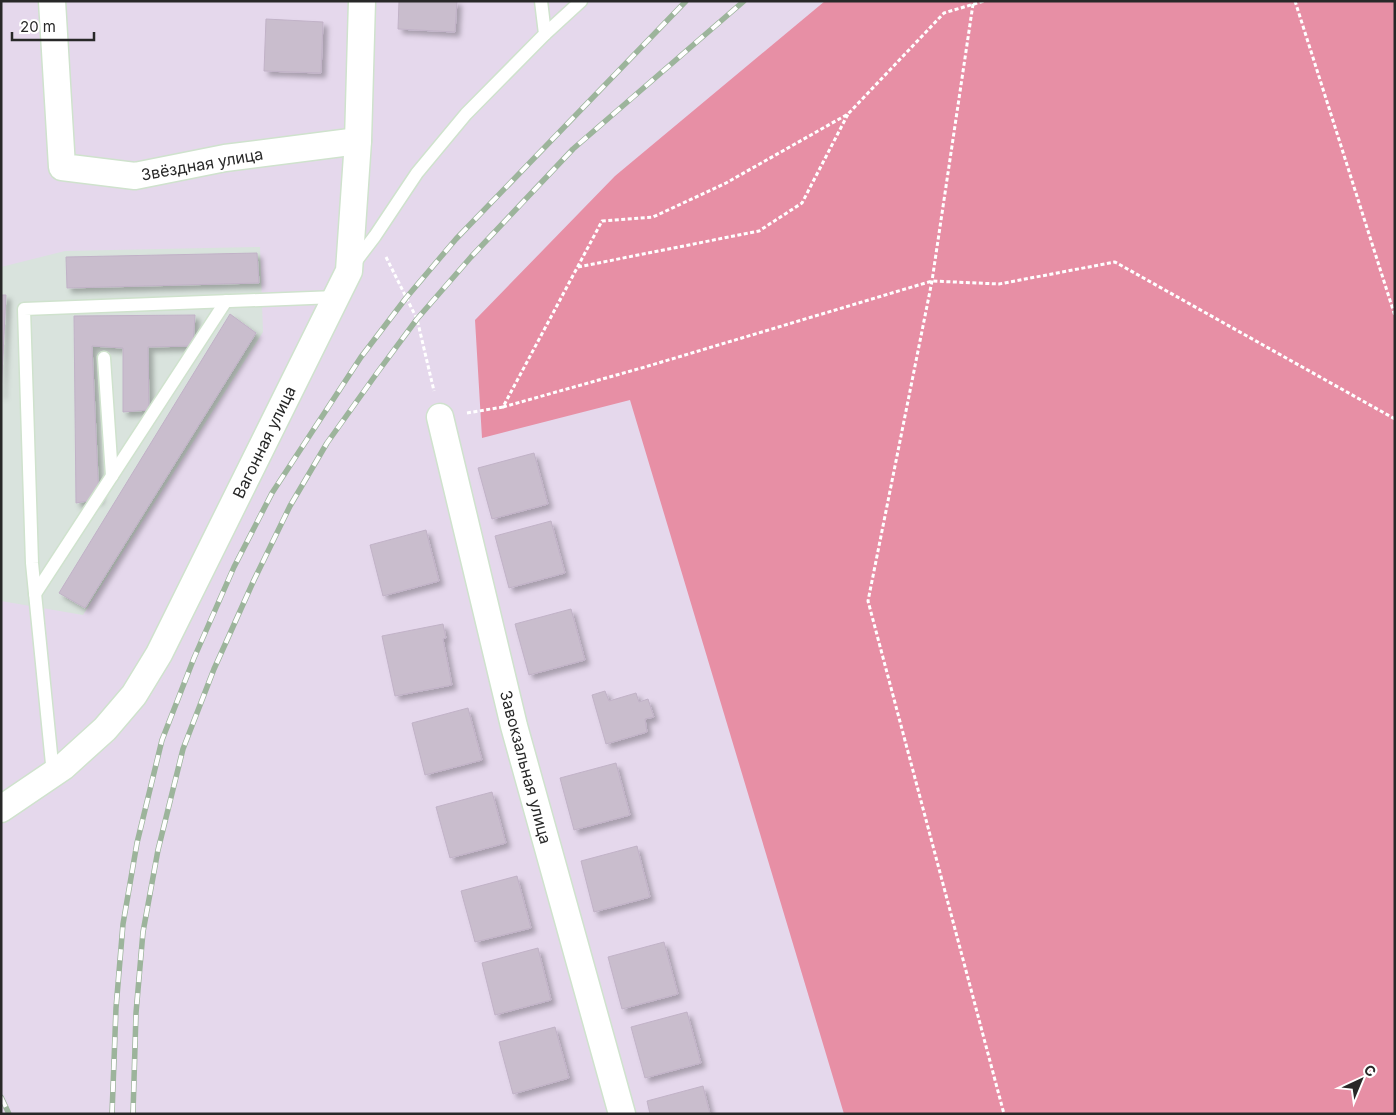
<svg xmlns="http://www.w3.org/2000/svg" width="1396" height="1115" font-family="Inter,sans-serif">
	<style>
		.industrial { fill: #d9e3dd }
		.green { fill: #e78fa5 }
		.building { fill: #c9bdcd; stroke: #c1b2c7; filter: url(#shadow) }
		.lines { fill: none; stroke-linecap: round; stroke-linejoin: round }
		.service-casing { stroke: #cfe2cd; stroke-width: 15 }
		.minor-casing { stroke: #cfe2cd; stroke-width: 29 }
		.path { stroke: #fff; stroke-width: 3; stroke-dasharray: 4 2.5; stroke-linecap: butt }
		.service { stroke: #fff; stroke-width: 12 }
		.minor { stroke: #fff; stroke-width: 26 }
		.rail-casing { stroke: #9cb49b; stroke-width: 5.5 }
		.rail { stroke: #fff; stroke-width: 4; stroke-dasharray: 11; stroke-linecap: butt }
		.labels { text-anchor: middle; stroke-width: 4; stroke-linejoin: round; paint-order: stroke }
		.street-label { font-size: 16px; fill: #282828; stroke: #fff }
	</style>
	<defs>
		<filter id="shadow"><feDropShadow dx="4.5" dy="4.5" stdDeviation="2.5" flood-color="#0004"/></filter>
	</defs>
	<rect width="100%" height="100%" fill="#e5d8ec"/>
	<polygon class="industrial" points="260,247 263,332 83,615 1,601 1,267 65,251"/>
	<polygon class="green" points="825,1 1395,1 1395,1114 844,1114 630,400 482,438 475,320 615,176"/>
	<g class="building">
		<polygon points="399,1 457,1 455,32 398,29"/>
		<polygon points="266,19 323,22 321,73 264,71"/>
		<polygon points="257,253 259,283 67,288 66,257"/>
		<polygon points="1,295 6,295 1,395"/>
		<polygon points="230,314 256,333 85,608 59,593"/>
		<polygon points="195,315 193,346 148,347 149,410 123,412 123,348 92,346 99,499 76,503 74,316"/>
		<polygon points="534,453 548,504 492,519 478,468"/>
		<polygon points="551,521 565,573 509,588 495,536"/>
		<polygon points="426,530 439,581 383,596 370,545"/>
		<polygon points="571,609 585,660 529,675 515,624"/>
		<polygon points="443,624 446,638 443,639 452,685 395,696 382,636"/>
		<polygon points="605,691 609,701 636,693 639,702 648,699 654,717 645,719 647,732 606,744 592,695"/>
		<polygon points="468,708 482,760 425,775 412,723"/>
		<polygon points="616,763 630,815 574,830 560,778"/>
		<polygon points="492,792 506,843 450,858 436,807"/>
		<polygon points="637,846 650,897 594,912 581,861"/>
		<polygon points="517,876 531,928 475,942 461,891"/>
		<polygon points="664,942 678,994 622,1009 608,957"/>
		<polygon points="538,948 551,1000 495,1015 482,963"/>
		<polygon points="687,1012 701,1063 645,1078 631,1027"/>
		<polygon points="555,1027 569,1078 513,1094 499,1042"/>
		<polygon points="703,1086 710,1114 650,1114 647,1101"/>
	</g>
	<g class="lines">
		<g class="service-casing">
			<g id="service">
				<polyline points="545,34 581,1"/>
				<polyline points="353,265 375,236 417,173 466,114 545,34 541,1"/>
				<polyline points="104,358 112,476"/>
				<polyline points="35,594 226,301"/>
				<polyline points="53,774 32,563 24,309 336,297"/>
			</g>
		</g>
		<g class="minor-casing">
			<g id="minor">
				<polyline points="52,1 62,167 135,176 225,158 358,141"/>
				<polyline points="440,417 514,726 622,1114"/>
				<polyline points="1,809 63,767 105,729 134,695 159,654 349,271 358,141 362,1"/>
			</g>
		</g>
		<g class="path">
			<polyline points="1295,1 1395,316"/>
			<polyline points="973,4 932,281 868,601 1004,1114"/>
			<polyline points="386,257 417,319 434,391"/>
			<polyline points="578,267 759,231 802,203 848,114"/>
			<polyline points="503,407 645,367 932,281 999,284 1115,262 1395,419"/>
			<polyline points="467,413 503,407 602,221 653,217 726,183 848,114 944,13 984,1"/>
		</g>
		<use href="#service" class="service"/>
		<use href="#minor" class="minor"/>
		<g class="rail-casing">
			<g id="rail">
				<polyline points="1,1097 9,1114"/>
				<polyline points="112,1114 116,1008 123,924 137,843 162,740 194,658 234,567 272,493 361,357 406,298 456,239 686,1"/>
				<polyline points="133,1114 136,1013 143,932 158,850 183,749 214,669 254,580 290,506 327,443 377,373 417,319 471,257 573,149 744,1"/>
			</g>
		</g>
		<use href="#rail" class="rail"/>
	</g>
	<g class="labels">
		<g class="street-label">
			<text transform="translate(202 164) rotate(-10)" y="6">Звёздная улица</text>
			<text transform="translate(264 442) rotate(-64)" y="6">Вагонная улица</text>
			<text transform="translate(526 767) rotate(75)" y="6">Завокзальная улица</text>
		</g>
	</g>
	<rect width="1396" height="1115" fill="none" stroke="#282828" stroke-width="5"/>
	<g transform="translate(1361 1080) rotate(44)" stroke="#ffffff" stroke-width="4" paint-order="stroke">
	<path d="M0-4L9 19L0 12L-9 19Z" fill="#282828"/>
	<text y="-8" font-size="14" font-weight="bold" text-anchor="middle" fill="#282828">С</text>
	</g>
	<path d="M12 32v8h82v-8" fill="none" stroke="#282828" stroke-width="2.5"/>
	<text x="20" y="32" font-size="15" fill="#282828" stroke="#ffffff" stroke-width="4" paint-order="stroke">20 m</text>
</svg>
